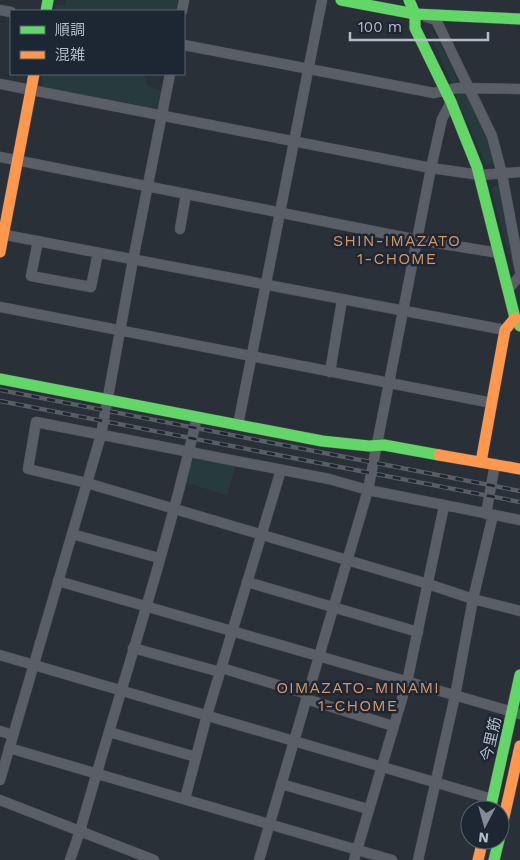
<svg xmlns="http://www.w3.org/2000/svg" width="520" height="860" font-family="'Work Sans','Noto Sans JP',sans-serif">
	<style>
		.green { fill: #273a3e }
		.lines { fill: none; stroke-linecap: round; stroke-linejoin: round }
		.street-casing { stroke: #484c53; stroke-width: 11 }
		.fast-casing { stroke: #484c53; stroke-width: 12 }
		.slow-casing { stroke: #484c53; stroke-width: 12 }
		.street { stroke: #5a5e66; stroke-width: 10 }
		.fast { stroke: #63d668; stroke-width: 11 }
		.slow { stroke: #ff974d; stroke-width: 11 }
		.rail-casing { stroke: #595d64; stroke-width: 4.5 }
		.rail { stroke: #1d2633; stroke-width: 2.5; stroke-dasharray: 8; stroke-linecap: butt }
		.labels { text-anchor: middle; stroke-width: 5; stroke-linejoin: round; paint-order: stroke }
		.street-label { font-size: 15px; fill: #b4bcc9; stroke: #1d2633 }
		.neighbourhood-label { font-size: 16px; letter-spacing: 1px; fill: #d59563; stroke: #1d2633 }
	</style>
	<rect width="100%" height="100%" fill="#2a3038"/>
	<g class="green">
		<polygon points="66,0 178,0 176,11 55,11 56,5 65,5"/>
		<polygon points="429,32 434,33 446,56 447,56 458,83 451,82"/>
		<polygon points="43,74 147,74 146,81 148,86 161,91 158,106 154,108 42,87"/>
		<polygon points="464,91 488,139 495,163 486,165 456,97 457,94"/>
		<polygon points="496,185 499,186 502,195 514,271 493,197 492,189"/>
		<polygon points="196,458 236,465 227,495 186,483 193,460"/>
	</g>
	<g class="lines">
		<g class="street-casing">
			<g id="street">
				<polyline points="0,10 11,12"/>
				<polyline points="182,11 184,0"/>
				<polyline points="426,17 436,20 492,136 502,174 520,271"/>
				<polyline points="184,45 434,93 457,88 520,89"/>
				<polyline points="0,84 431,168 480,175 520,172"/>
				<polyline points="0,157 418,240 499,253"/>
				<polyline points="180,229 186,194"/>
				<polyline points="0,234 505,330"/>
				<polyline points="38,241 31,276 91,287 98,253"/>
				<polyline points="508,289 520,276"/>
				<polyline points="0,307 492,403"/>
				<polyline points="330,372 342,300"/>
				<polyline points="238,425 322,0"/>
				<polyline points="486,514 495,464"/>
				<polyline points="520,520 368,490 329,479 36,422 28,469 87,483 428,584 473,599 520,611"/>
				<polyline points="72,534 159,558"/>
				<polyline points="58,581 520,714"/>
				<polyline points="247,582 418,632"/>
				<polyline points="133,648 220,672"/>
				<polyline points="0,655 492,799"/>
				<polyline points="222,668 307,694"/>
				<polyline points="306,699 393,726"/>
				<polyline points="0,731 13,735"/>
				<polyline points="109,732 196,757"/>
				<polyline points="9,748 392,860"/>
				<polyline points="0,780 101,435 133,260 170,74"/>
				<polyline points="281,784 368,809"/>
				<polyline points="185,799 207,715 281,470"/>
				<polyline points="0,800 154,860"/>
				<path d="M70 860 80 831C119 693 165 556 197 417"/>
				<polyline points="259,860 368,490 431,168 442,119 451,102"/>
				<polyline points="354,860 407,682 444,506"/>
				<polyline points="418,860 455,696 473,599 493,515"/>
			</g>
		</g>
		<g class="fast-casing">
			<g id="fast">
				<polyline points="341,0 415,14 520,19"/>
				<polyline points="409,0 415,14 415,28 451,102 477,167 515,318 520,326"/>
				<polyline points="46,11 48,0"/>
				<polyline points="0,379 322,441 369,446 384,445 439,455"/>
				<polyline points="490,810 520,675"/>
				<polyline points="494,860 499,840"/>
			</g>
		</g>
		<g class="slow-casing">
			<g id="slow">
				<polyline points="0,252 34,74"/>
				<polyline points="439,455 520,469"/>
				<polyline points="481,462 505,330 515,318"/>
				<polyline points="500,835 520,746"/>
				<polyline points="478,860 483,840"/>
			</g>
		</g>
		<use href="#street" class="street"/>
		<use href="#fast" class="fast"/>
		<use href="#slow" class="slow"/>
		<g class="rail-casing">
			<g id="rail">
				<polyline points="0,390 520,491"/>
				<polyline points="0,401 520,502"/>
			</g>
		</g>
		<use href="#rail" class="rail"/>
	</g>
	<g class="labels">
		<g class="street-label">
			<text transform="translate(491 739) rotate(-77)" y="5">今里筋</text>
		</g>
		<g class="neighbourhood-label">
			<text x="397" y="246">SHIN-IMAZATO<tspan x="397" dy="18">1-CHOME</tspan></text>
			<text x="358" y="693">OIMAZATO-MINAMI<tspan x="358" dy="18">1-CHOME</tspan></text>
		</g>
	</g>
	<rect x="10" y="10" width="175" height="65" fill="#1d2633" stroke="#59626f"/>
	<rect x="20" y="26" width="25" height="8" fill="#63d668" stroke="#59626f"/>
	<text x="55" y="35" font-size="15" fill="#b4bcc9">順調</text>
	<rect x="20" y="51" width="25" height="8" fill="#ff974d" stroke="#59626f"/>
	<text x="55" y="60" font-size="15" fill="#b4bcc9">混雑</text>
	<g transform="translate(485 825) rotate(186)"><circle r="24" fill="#1d2633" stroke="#59626f"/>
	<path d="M0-4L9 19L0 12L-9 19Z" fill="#848b96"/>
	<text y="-8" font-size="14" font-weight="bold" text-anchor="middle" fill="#b4bcc9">N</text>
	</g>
	<path d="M350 32v8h138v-8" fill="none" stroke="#b4bcc9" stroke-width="2.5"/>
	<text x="358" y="32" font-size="15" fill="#b4bcc9" stroke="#1d2633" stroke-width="4" paint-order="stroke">100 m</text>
</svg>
